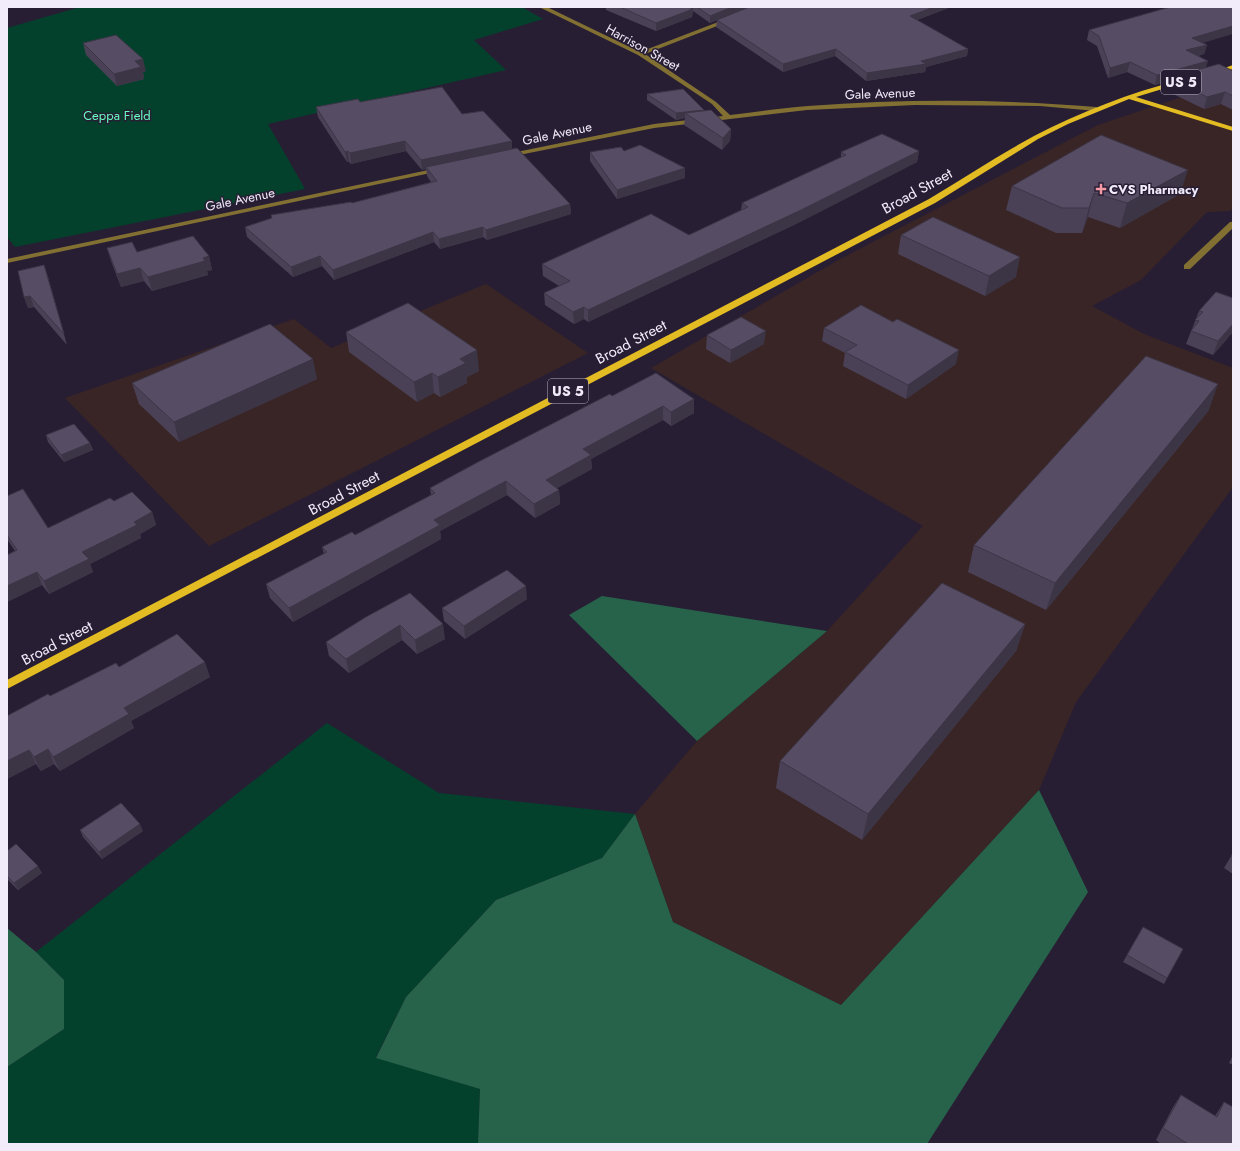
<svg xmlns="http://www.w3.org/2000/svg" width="1240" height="1151" font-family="Jost,sans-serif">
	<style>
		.commercial { fill: #392525 }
		.green { fill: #03412c }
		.forest { fill: #27634a }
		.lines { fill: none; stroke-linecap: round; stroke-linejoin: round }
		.minor { fill: #827033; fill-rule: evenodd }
		.major { fill: #e3bc23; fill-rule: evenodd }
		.wall { fill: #4a4156 }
		.shaded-wall { fill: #3c3546 }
		.building { fill: #564c64; stroke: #3c3546 }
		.poi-dot { fill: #f49aa5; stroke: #281e34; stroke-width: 1.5 }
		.labels { text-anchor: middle; stroke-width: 3; stroke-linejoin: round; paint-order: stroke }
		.far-street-label { font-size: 13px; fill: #f1ebfa; stroke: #281e34 }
		.far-park-label { font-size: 13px; fill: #65fcbf; stroke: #281e34 }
		.far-poi-label { font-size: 13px; font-weight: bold; fill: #f1ebfa; stroke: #281e34; text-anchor: start }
		.shield { fill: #281e34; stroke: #b5aebf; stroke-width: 1 }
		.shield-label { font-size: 14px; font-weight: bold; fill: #f1ebfa }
		.street-label { font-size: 15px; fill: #f1ebfa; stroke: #281e34 }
	</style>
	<rect width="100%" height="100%" fill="#281e34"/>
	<g class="commercial">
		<polygon points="1233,80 1233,208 1230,211 1207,212 1141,280 1092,306 1144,334 1233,368 1233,487 1076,702 1039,790 841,1005 673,922 635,814 697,741 827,631 923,526 651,368 842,258 1098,125"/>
		<polygon points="486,284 588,353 209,546 65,398 294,319 331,348"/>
	</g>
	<g class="green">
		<polygon points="80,7 522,7 543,19 474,40 506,70 268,124 305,189 15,247 7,237 7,28"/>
		<polygon points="327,723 439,793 635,814 602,858 496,900 406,997 376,1057 480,1089 478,1144 7,1144 7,1067 64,1029 64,980 36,952"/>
	</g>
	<g class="forest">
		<polygon points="602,596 827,631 697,741 569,615"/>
		<polygon points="1039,790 1088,892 927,1144 478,1144 480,1089 376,1058 406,997 496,900 602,858 635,814 673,922 841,1005"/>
		<polygon points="7,928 36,952 64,980 64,1029 7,1067"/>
	</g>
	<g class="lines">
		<g class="minor">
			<path d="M539 7H547L640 52 726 19H730V21L645 54 716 102 730 115C756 112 782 108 808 106 904 99 1000 99 1096 107L1099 109 1096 111 1040 106 915 105 807 110 654 128 509 157 507 156V154L654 124 723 116 712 104 638 55Z"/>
			<polygon points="438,168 441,170 440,171 7,263 7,259"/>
			<polygon points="1230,222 1233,222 1233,228 1190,269 1184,269 1184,265"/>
		</g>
		<g class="major">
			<polygon points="1233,65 1233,69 1216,74 1213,72"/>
			<path d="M1180 80 1182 81V83L1136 97 1233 127V131L1129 99 1068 124 1038 139 935 203 7 689V680L929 199C964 178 999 155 1034 136 1080 112 1130 93 1180 80Z"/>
		</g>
	</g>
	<g class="wall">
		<polygon points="606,7 951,7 917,20 968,49 967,56 926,67 925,72 866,81 835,56 783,72 716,27 717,20 710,23 693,11 692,17 656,31 606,10"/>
		<polygon points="1089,30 1204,43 1207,45 1204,54 1198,56 1206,67 1233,71 1233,110 1221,104 1204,109 1165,90 1167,82 1155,85 1127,72 1108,78 1097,46 1087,40"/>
		<polygon points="83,43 146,71 143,72 144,79 117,86 86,55"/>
		<polygon points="647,94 704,110 731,129 730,141 722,150 684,125 685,118 676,120 647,100"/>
		<polygon points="360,102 462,114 512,141 512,149 570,204 571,214 487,240 483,237 440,249 434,242 334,280 322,266 293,277 247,237 245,227 272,218 271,215 352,203 431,182 427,176 426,169 422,170 406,151 351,164 349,162 347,162 318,117 316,107"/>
		<polygon points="624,151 685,168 685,178 617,199 590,161 590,152"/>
		<polygon points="919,151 917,162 798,223 588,322 584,319 574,324 545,305 544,293 559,286 543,276 542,264 689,235 741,210 742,203 841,157 841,152"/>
		<polygon points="1012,186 1180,194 1120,228 1088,217 1082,233 1056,233 1006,210"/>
		<polygon points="901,235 1016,277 985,296 898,254"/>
		<polygon points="107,248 137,252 209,256 212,270 207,271 208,275 152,291 144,281 121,287 111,261"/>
		<polygon points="44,265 48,277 67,345 34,307 28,308 24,297"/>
		<polygon points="1216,292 1233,332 1213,355 1186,344 1191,331 1192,329 1199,311"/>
		<polygon points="893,322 956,364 906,399 843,366 845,353 822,341 824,328"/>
		<polygon points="346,332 479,371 467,377 467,383 440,397 434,393 417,402 349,352"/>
		<polygon points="707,335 764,344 730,363 706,349"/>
		<polygon points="317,379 179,442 139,404 132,383"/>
		<polygon points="612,396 694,413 671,426 663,420 591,459 592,469 557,488 559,490 560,504 535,518 507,495 440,531 441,539 293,622 270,598 266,584 324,554 322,547 355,535 431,495 430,488"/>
		<polygon points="1209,410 1046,610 968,572 974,545"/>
		<polygon points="46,435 90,443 93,450 64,462 48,442"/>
		<polygon points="7,496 48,528 114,501 152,512 156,525 140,534 141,538 90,564 93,572 49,594 42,585 7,602 7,555 15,551 7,539"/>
		<polygon points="410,593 445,639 417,654 402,640 349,673 329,656 326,642"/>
		<polygon points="527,599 465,639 444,621 442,608"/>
		<polygon points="1025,624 1016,651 862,840 776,788 780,761"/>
		<polygon points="119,667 210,677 131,721 134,728 60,771 54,764 41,771 36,764 7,779 7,716 50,696"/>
		<polygon points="80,830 143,831 102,859 83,837"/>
		<polygon points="7,851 42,873 18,890 7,879"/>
		<polygon points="1233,853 1233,874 1224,868"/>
		<polygon points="1183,949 1164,984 1123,962 1127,955"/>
		<polygon points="1233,1055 1233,1065 1229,1063"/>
		<polygon points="1181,1095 1215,1116 1224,1102 1233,1144 1161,1144 1156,1140 1173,1107"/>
	</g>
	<g class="shaded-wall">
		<polygon points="732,7 750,7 710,23 710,16"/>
		<polygon points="934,7 951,7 909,23 910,16"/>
		<polygon points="693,9 692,17 656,31 656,23"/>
		<polygon points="1233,26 1233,34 1189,47 1192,38"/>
		<polygon points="1207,45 1204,54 1183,60 1186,50"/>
		<polygon points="836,49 835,56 783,72 783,64"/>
		<polygon points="968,49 967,56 926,67 925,72 866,81 867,73 921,61"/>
		<polygon points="143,59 146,71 143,72 144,79 117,86 114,74 135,61"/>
		<polygon points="1208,61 1205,71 1168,78 1167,82 1155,85 1157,75"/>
		<polygon points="1130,62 1127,72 1108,78 1110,68"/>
		<polygon points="1225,92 1221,104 1204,109 1207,97"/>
		<polygon points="704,110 704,116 685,113 685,118 676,120 676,113"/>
		<polygon points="731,129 730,141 722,150 723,138"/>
		<polygon points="405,141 406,151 351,164 350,153"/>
		<polygon points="512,141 512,152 426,167 426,169 422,170 421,160"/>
		<polygon points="348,151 349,162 347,162 345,152"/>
		<polygon points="919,151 917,162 798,223 588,322 588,310"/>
		<polygon points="685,168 685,178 617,199 617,190"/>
		<polygon points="1188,170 1180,194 1120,228 1127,203"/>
		<polygon points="1094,193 1088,217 1082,233 1089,208"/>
		<polygon points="570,204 571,214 487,240 486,230"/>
		<polygon points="483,227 483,237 440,249 439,239"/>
		<polygon points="433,232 434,242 334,280 333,270"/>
		<polygon points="209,256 212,270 207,271 208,275 152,291 148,277"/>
		<polygon points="320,256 322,266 293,277 291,267"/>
		<polygon points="1020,257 1016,277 985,296 989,276"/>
		<polygon points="44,265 48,277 67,345 64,334"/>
		<polygon points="140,268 144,281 121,287 117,274"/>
		<polygon points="30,296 34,307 28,308 24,297"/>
		<polygon points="584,307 584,319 574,324 573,312"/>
		<polygon points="1233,324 1233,332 1213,355 1218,341"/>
		<polygon points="766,331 764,344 730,363 731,350"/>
		<polygon points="477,350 479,371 467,377 467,383 440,397 438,377 460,359"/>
		<polygon points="959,350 956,364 906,399 908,385"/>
		<polygon points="313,359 317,379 179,442 174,422"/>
		<polygon points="432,373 434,393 417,402 414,382"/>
		<polygon points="1218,384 1209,410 1046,610 1055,583"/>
		<polygon points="694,399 694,413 671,426 671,412"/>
		<polygon points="663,406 663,420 591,459 592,469 547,494 546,480 583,449"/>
		<polygon points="90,443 93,450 64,462 61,455"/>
		<polygon points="506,481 507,495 440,531 441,539 293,622 289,608 434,520"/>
		<polygon points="559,490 560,504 535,518 534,504"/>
		<polygon points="152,512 156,525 140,534 141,538 90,564 93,572 49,594 44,581 82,552 134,522"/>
		<polygon points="37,572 42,585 7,602 7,586"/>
		<polygon points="526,586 527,599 465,639 464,626"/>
		<polygon points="443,624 445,639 417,654 415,640"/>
		<polygon points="1025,624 1016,651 862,840 868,814"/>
		<polygon points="400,625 402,640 349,673 346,659"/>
		<polygon points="205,662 210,677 131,721 134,728 60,771 53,757 124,708"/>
		<polygon points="48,749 54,764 41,771 34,757"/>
		<polygon points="29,750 36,764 7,779 7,761"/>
		<polygon points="140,824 143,831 102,859 99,852"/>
		<polygon points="38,866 42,873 18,890 14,883"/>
	</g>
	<g class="building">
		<polygon points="620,7 688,7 693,9 656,23"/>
		<polygon points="697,7 732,7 710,16"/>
		<polygon points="749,7 934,7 910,16 968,49 921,61 926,64 867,73 836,49 783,64 717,20"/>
		<polygon points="1170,7 1233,7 1233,26 1192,38 1207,45 1186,50 1208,61 1157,75 1130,62 1110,68 1099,36 1089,30"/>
		<polygon points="116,35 143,59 135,61 141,67 114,74 83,43"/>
		<polygon points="1219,64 1233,71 1233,96 1225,92 1207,97 1168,78"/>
		<polygon points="442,87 462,114 483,111 512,141 421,160 405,141 350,153 348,151 345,152 316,107 358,99 360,102"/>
		<polygon points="683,89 704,110 676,113 647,94"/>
		<polygon points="711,110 731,129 723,138 685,113"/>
		<polygon points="882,134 919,151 799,211 588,310 584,307 573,312 544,293 570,281 542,264 651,214 689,235 748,207 742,203 846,155 841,152"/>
		<polygon points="1101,135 1188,170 1127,203 1094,193 1089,208 1062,208 1012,186"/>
		<polygon points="640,145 685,168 617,190 590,152 621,147 624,151"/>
		<polygon points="517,148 570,204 486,230 483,227 439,239 433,232 333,270 320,256 291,267 245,227 272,218 271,215 351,202 352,203 437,181 426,167"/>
		<polygon points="933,217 1020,257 989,276 901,235"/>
		<polygon points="193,236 209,256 203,258 205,261 148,277 140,268 117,274 107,248 132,242 137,252"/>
		<polygon points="44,265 64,334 30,296 24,297 18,271"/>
		<polygon points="1216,292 1233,298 1233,324 1218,341 1191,331 1199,321 1195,320 1203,312 1199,311"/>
		<polygon points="408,303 477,350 460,359 466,363 438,377 432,373 414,382 346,332"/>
		<polygon points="861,305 893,322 897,319 959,350 908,385 845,352 857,345 824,328"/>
		<polygon points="741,317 766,331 731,350 707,335"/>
		<polygon points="270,324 313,359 174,422 132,383"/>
		<polygon points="1146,356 1218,384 1055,583 974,545"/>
		<polygon points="656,373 694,399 671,412 663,406 583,449 591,455 546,480 559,490 534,504 506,481 434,520 440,525 289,608 266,584 327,552 322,547 352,532 355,535 435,493 430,488 480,461 610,394 612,396"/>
		<polygon points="74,424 90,443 61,455 46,435"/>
		<polygon points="23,489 48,528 110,498 114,501 132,492 152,512 134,522 137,525 82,552 89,559 44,581 37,572 7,586 7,555 17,550 7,535 7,496"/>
		<polygon points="507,570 526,586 464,626 442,608"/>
		<polygon points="942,583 1025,624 868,814 780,761"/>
		<polygon points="410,593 443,624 415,640 400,625 346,659 326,642 366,617"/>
		<polygon points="177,634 205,662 124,708 129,714 53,757 48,749 34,757 29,750 7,761 7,716 48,694 50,696 116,663 119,667"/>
		<polygon points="121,803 140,824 99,852 80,830"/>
		<polygon points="16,844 38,866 14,883 7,876 7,851"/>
		<polygon points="1233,853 1233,857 1231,856"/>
		<polygon points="1143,927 1183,949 1167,978 1127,955"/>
		<polygon points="1181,1095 1217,1117 1224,1102 1233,1107 1233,1144 1188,1144 1163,1128"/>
	</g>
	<path class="poi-dot" d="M1099 183h4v4h4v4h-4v4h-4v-4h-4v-4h4z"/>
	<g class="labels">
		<g class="far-street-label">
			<text transform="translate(643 47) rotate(29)" y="5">Harrison Street</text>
			<text transform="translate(880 93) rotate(-2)" y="5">Gale Avenue</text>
			<text transform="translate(557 133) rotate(-12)" y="5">Gale Avenue</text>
			<text transform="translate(240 199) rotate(-12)" y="5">Gale Avenue</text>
		</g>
		<g class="far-park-label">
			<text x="117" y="120">Ceppa Field</text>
		</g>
		<g class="far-poi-label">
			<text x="1109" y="194">CVS Pharmacy</text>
		</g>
		<g class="shield">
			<rect x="1161" y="70" width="40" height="24" rx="3"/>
			<rect x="548" y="379" width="40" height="24" rx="3"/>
		</g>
		<g class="shield-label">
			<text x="1181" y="87">US 5</text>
			<text x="568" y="396">US 5</text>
		</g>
		<g class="street-label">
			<text transform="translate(917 191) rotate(-29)" y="5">Broad Street</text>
			<text transform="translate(631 342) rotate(-28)" y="5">Broad Street</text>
			<text transform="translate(344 493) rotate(-28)" y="5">Broad Street</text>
			<text transform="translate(57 643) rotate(-28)" y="5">Broad Street</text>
		</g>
	</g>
	<rect width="1240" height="1151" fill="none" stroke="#f1ebfa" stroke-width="16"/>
</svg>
